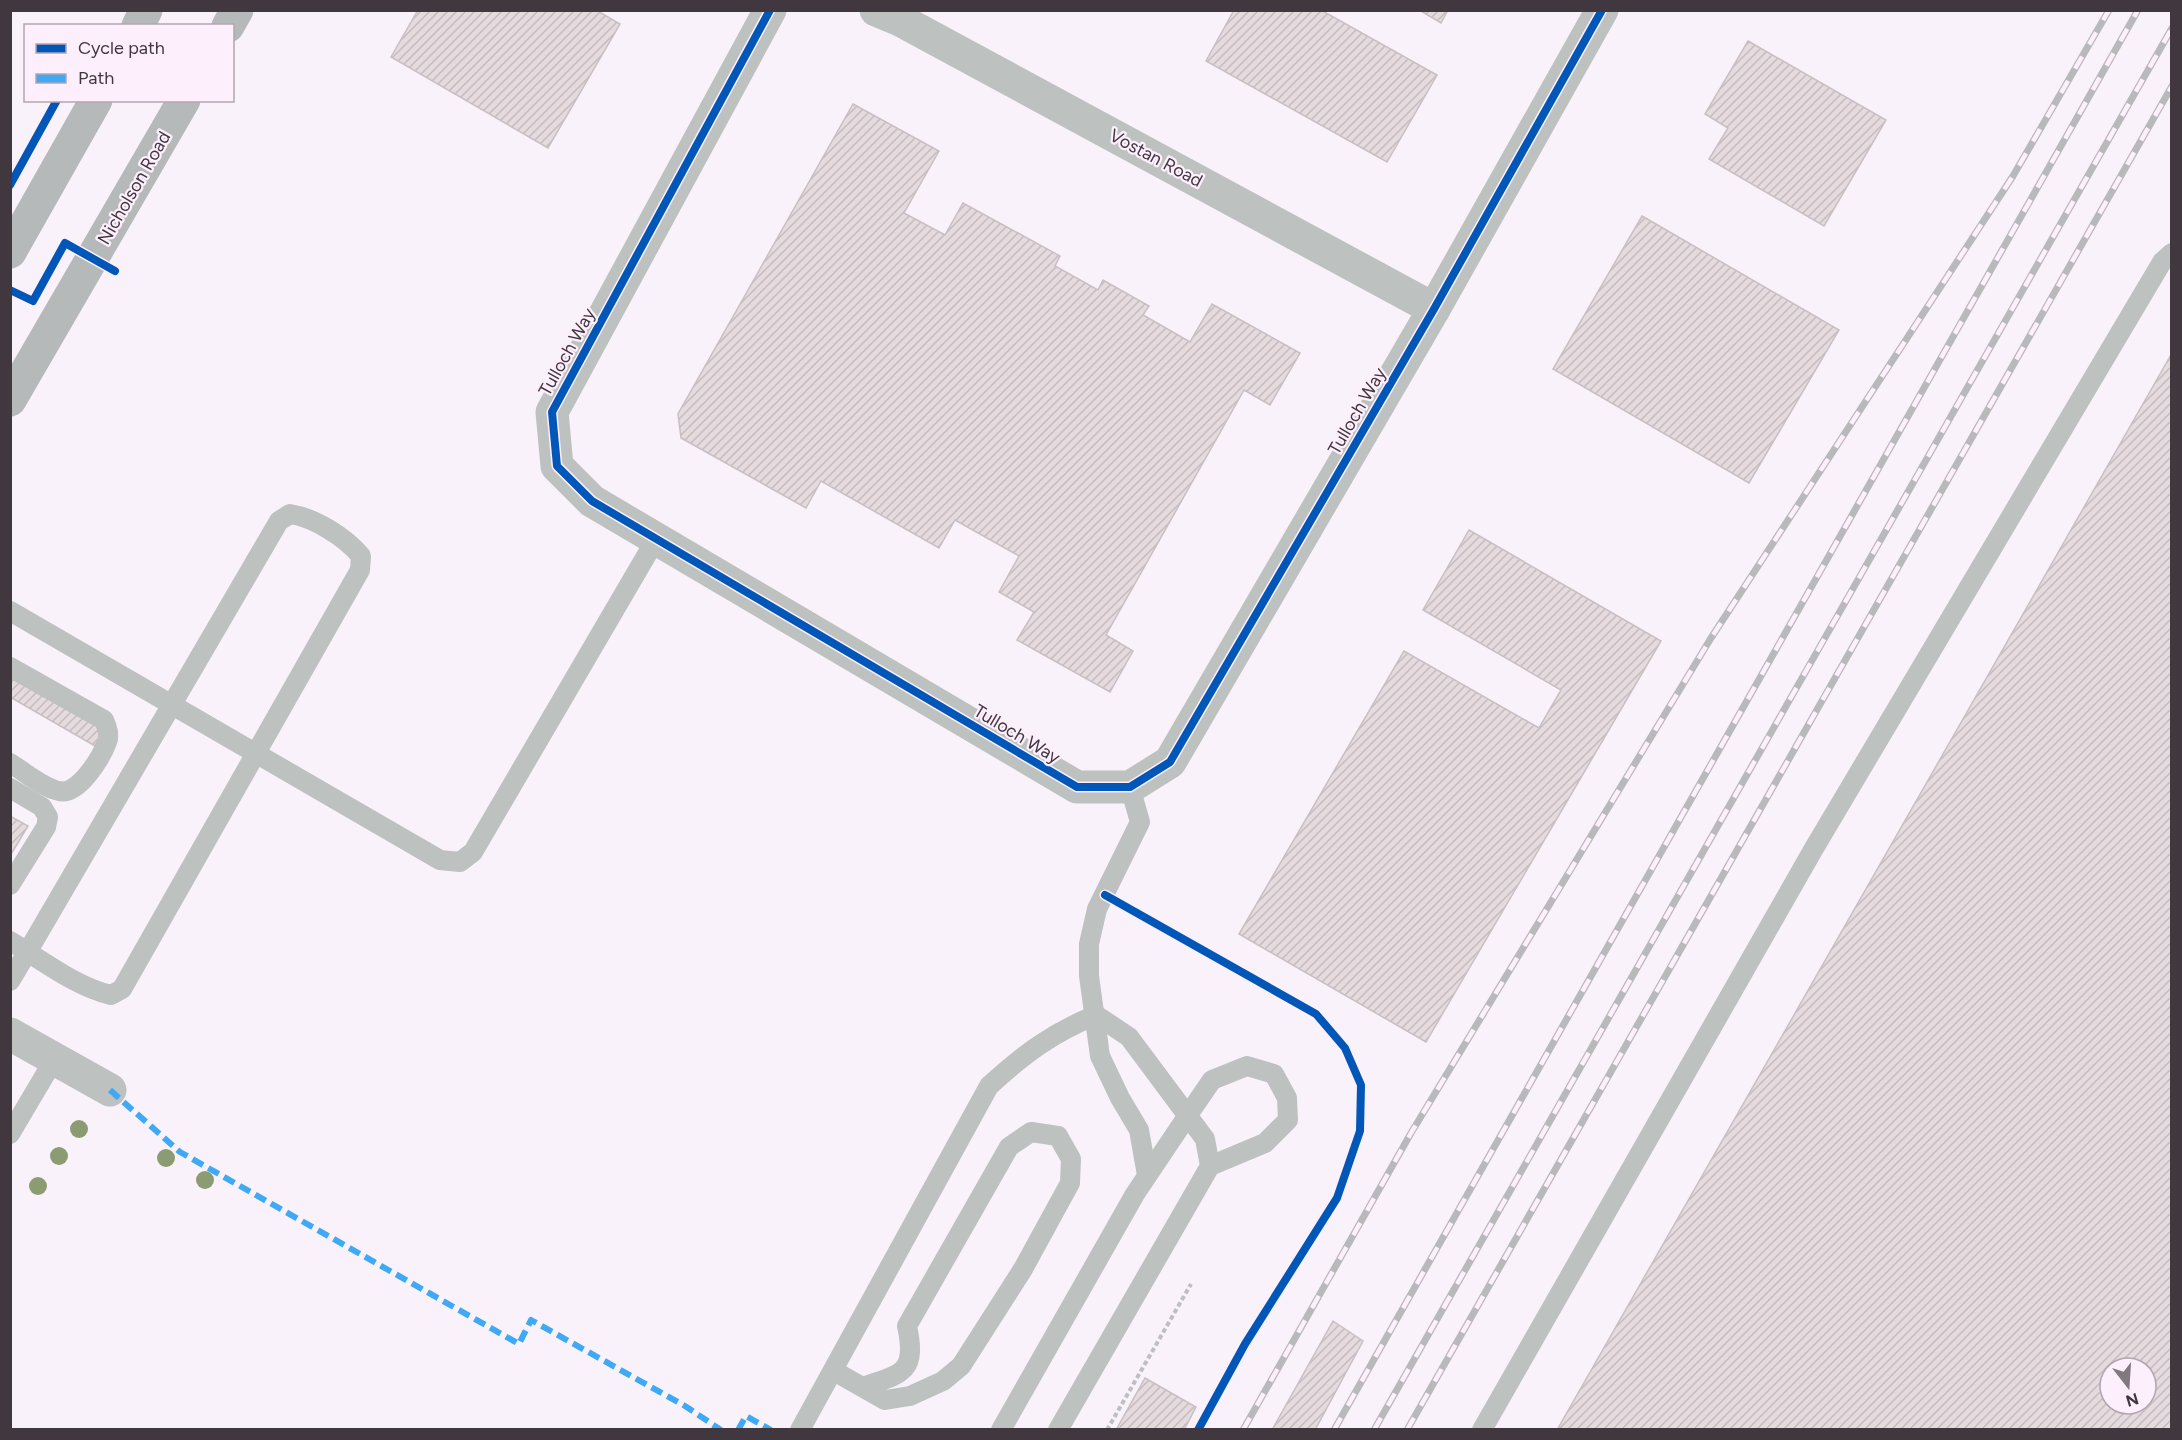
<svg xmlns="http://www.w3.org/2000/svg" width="2182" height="1440" font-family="Figtree,sans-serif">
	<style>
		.building { fill: url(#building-hatch); stroke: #c8bfc2; stroke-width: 1.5; fill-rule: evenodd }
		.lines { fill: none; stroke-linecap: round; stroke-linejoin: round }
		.path { stroke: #bebfc1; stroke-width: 4; stroke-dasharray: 4.5 3; stroke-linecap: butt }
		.service { stroke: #bdc1c0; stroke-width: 20 }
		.minor { stroke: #bdc1c0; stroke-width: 33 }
		.primary { stroke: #b6b9b9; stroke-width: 33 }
		.rail-casing { stroke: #b9b9bb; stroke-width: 7 }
		.rail { stroke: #feeffd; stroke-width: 4.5; stroke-dasharray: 14; stroke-linecap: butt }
		.quiet { stroke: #3fa9f5; stroke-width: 6; stroke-dasharray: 12 6; stroke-linecap: butt }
		.cycleway-casing { stroke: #feeffd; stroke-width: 11 }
		.cycleway { stroke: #0057b8; stroke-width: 8 }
		.tree { fill: #8b9c72 }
		.labels { text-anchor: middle; stroke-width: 4.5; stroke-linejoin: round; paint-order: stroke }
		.street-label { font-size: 18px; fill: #40373f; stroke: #feeffd }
	</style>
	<defs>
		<pattern id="building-hatch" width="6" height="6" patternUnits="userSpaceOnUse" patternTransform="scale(1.5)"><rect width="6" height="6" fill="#e5dadd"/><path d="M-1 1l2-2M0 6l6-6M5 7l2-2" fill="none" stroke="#c6bcbf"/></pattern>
	</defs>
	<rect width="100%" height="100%" fill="#faf2fa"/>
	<g class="building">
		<polygon points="418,10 596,10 620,24 548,148 391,57"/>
		<polygon points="1234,10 1321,10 1437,75 1387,162 1206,61"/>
		<polygon points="1419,10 1448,10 1441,23"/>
		<polygon points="1748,41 1886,120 1824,226 1709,159 1728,128 1705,114"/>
		<polygon points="853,104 939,151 904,213 945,235 963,203 1060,256 1055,266 1098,290 1103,280 1149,306 1143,315 1190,342 1212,304 1300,353 1270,405 1244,390 1106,635 1133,651 1110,692 1017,640 1034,612 999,592 1019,556 955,520 939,548 821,481 806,508 681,438 678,414"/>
		<polygon points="1642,216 1839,330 1749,483 1553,369"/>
		<path d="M2172 353V1430H1557ZM2110 1368H2146V1404H2110Z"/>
		<polygon points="1469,530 1661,641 1426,1042 1239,934 1404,651 1539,728 1561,690 1423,610"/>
		<polygon points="15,676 105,728 95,746 10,697 10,684"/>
		<polygon points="10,816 28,826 10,856"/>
		<polygon points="1333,1321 1363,1341 1315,1430 1272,1430"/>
		<polygon points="1145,1378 1196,1407 1184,1430 1116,1430"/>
	</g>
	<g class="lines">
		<polyline class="path" points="1107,1430 1191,1284"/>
		<g class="service">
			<polyline points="10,611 440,860 460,862 473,852 656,539"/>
			<path d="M10 667 104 720C107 727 110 735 107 742 101 758 78 796 59 791 43 788 25 772 10 763"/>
			<polyline points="1130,787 1140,822 1097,909 1089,944 1089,976 1100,1056 1120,1098 1139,1130 1147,1175"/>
			<polyline points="10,788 42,807 48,817 46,827 10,885"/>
			<path d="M10 941C42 960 76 987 111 995L122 989 360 570 361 556C345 537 315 518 290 514L279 521 28 951 10 981"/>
			<polyline points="10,1134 55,1058"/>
			<path d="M834 1371 885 1400 910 1396 943 1381 961 1366 1023 1269 1070 1183 1071 1159 1058 1136 1031 1132 1009 1147 907 1326C917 1372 903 1374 862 1387"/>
			<path d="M800 1430 989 1086C1024 1054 1052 1033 1096 1015"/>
			<polyline points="1001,1430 1135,1194 1188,1115 1212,1080 1247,1066 1274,1074 1287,1098 1288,1120 1265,1143 1210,1166"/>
			<polyline points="1058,1430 1210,1166 1205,1139 1129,1037 1096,1015"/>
			<polyline points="1482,1430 1813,850 2162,262 2172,253"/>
		</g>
		<g class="minor">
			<polyline points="770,10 552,412 557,466 592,501 1077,787 1130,787 1170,762 1434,309 1602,10"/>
			<polyline points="876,10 900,20 1434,309"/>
			<polyline points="10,1034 110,1090"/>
		</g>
		<g class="primary">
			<polyline points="138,26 146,10"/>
			<polyline points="228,26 237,10"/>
			<polyline points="10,252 96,100"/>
			<polyline points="10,400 184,100"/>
		</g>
		<g class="rail-casing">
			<g id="rail">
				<polyline points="1243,1430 1411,1133 1711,638 2013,176 2109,10"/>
				<polyline points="1334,1430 2138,10"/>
				<polyline points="1374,1430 2172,28"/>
				<polyline points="1407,1430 2172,86"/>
			</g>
		</g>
		<use href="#rail" class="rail"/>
		<g class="quiet">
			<polyline points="110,1090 180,1152 519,1344 531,1320 685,1406 721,1430"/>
			<polyline points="738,1430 746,1416 771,1430"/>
		</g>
		<g class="cycleway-casing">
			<g id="cycleway">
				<polyline points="770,10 552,412 557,466 592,501 1077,787 1130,787 1170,762 1434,309 1602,10"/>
				<polyline points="10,185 57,100"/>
				<polyline points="10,290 33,301 65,243 115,271"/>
				<polyline points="1105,895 1316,1014 1345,1048 1361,1085 1360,1131 1337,1198 1245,1344 1198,1430"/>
			</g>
		</g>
		<use href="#cycleway" class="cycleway"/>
	</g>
	<g class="tree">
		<circle cx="79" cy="1129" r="9"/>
		<circle cx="59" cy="1156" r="9"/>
		<circle cx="166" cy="1158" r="9"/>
		<circle cx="205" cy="1180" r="9"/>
		<circle cx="38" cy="1186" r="9"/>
	</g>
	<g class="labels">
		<g class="street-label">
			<text transform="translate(1156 158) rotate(28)" y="6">Vostan Road</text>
			<text transform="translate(134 188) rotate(-60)" y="6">Nicholson Road</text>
			<text transform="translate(567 352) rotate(-61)" y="6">Tulloch Way</text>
			<text transform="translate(1357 411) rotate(-60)" y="6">Tulloch Way</text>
			<text transform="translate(1017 734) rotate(31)" y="6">Tulloch Way</text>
		</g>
	</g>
	<rect width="2182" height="1440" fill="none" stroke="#40373f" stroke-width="24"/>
	<rect x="24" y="24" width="210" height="78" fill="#feeffd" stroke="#b2a5b1" stroke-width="1.5"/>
	<rect x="36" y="44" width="30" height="9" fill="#0057b8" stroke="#b2a5b1" stroke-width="1.5"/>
	<text x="78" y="54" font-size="18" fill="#40373f">Cycle path</text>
	<rect x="36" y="74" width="30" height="9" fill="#3fa9f5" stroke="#b2a5b1" stroke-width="1.5"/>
	<text x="78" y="84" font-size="18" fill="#40373f">Path</text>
	<g transform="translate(2128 1386) rotate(163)"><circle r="28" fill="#feeffd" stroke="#b2a5b1" stroke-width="1.5"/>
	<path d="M0-4.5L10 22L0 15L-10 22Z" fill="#817880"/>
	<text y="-9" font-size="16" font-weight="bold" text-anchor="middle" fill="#40373f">N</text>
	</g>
</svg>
